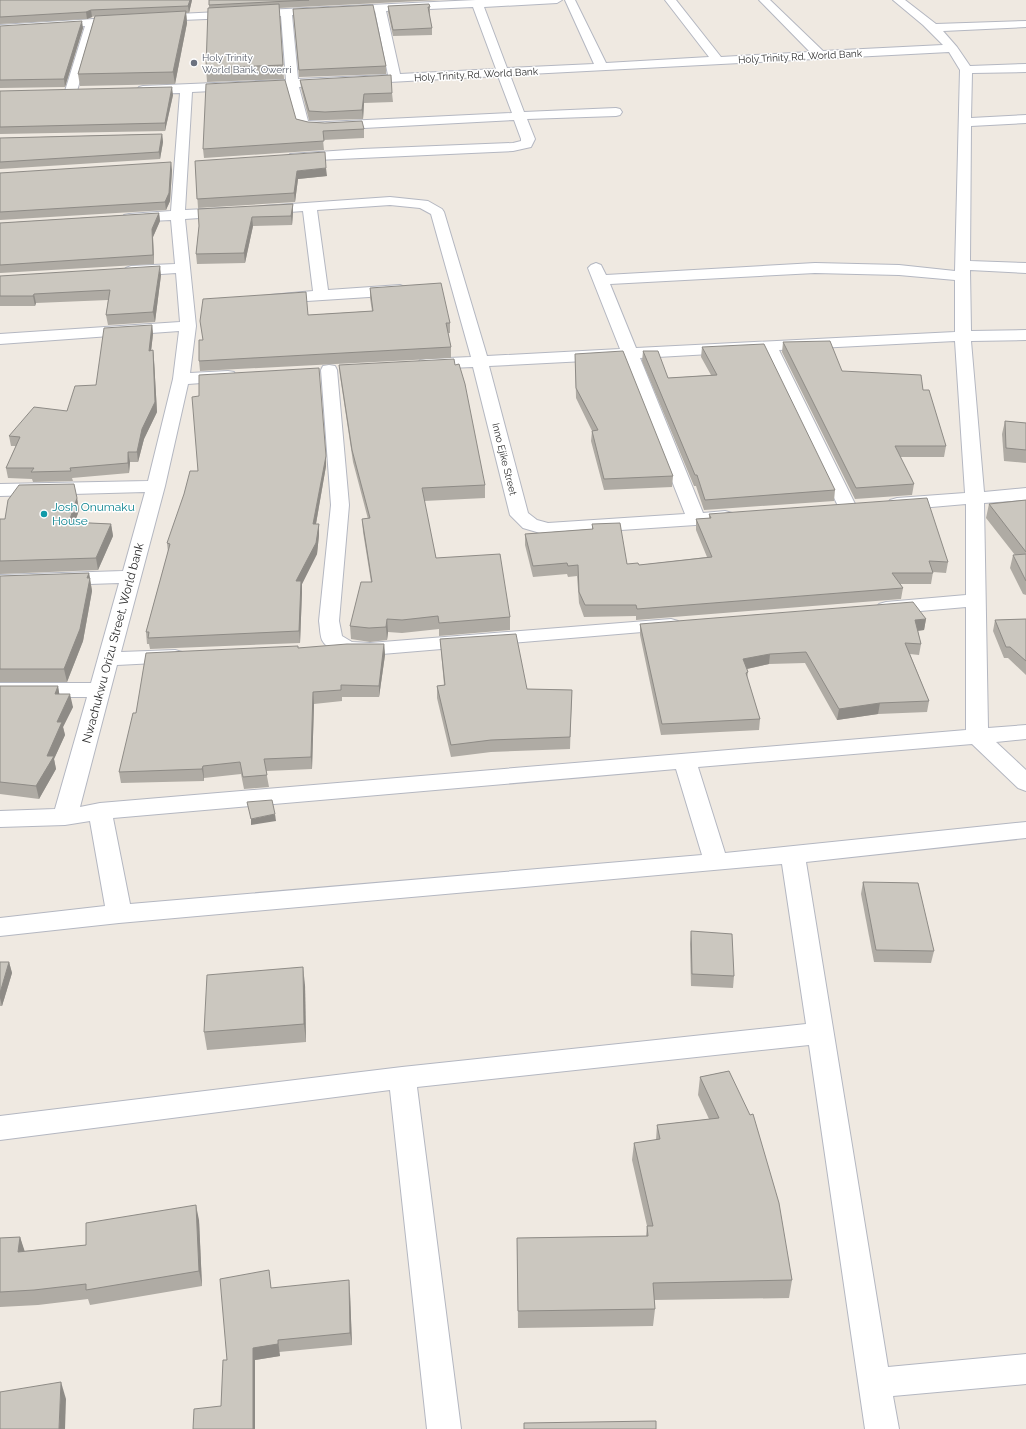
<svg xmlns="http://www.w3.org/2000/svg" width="1026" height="1429" font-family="Raleway,sans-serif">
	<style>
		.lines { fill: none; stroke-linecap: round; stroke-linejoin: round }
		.street-casing { stroke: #b4b7c1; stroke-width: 2 }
		.street { fill: #fff; fill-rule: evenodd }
		.wall { fill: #afaba4 }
		.shaded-wall { fill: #8e8b86 }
		.building { fill: #cbc7bf; stroke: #8e8b86 }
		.worship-dot { fill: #6b7280; stroke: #fff; stroke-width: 1.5 }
		.culture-dot { fill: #0f9aa8; stroke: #fff; stroke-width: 1.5 }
		.labels { text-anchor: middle; stroke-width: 3; stroke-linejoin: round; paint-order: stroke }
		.far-street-label { font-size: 10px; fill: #2e2e2e; stroke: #fff }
		.far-worship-label { font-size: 10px; fill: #5b616d; stroke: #fff; text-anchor: start }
		.culture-label { font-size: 12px; fill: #0d838f; stroke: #fff; text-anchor: start }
		.street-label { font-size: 12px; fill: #2e2e2e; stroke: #fff }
	</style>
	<rect width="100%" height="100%" fill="#efe9e1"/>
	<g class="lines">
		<g class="street-casing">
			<g id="street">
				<path d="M476 0H562L557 3 484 7 507 68 594 64 565 0H575L606 63 709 57 665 0H676L721 57 810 52 759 0H770L823 51 943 45 923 25 893 0H905L936 24 1026 21V27L943 31 957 47 970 66 1026 64V72L972 73 971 118 1026 115V123L971 126 970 261 1026 263V273L970 270 971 331 1026 330V340L971 341 984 492 1026 488V500L984 503 988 728 1026 725V739L996 742 1026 770V791L1018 788 972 744 698 767 725 853 1026 822V838L806 862 888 1367 1026 1354V1384L893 1396 899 1429H865L809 1045 417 1087 461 1429H427L390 1090 0 1140V1116L402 1067 806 1024 782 864 119 923 0 936V918L105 906 90 821 65 825 0 827V811L55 809 87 697H0V683H91L119 583 0 587V575L123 571 145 492 0 496V484L148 481 173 379 179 331 0 344V334L180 322 176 273 131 276 126 274 123 271 126 268 131 266 175 264 171 220 129 222 124 221 122 218 124 215 129 214 171 211 180 93 143 94 139 93 137 90 139 87 143 86 286 80 281 16 157 21 151 18 157 15ZM473 7 496 69 400 74 386 11ZM375 11 388 75 298 79 292 15ZM949 52 960 70 955 271 899 265 815 263 606 275 601 265 596 263 591 265 588 268 620 349 487 356 444 212 442 209 428 201 390 197 263 206 258 207 256 210 258 213 263 214 303 211 313 291 271 295 268 298 271 301 276 303 400 295 405 293 408 290 405 287 400 285 328 290 317 210 390 205 420 208 431 214 471 357 426 359 420 360 418 364 420 368 426 369 473 367 510 515 523 528 547 535 725 523 732 521 734 517 732 513 725 511 703 513 640 358 763 351 839 508 841 512 848 514 855 512 857 508 779 350 955 341 965 493 897 498 890 500 888 504 890 508 897 510 966 504V595L886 602 879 604 876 608 879 612 886 614 966 607V730L100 803 80 807 117 665 175 662 182 660 186 656 182 652 175 650 121 652 165 486 188 384 228 381 234 380 236 376 234 372 228 371 190 373 196 326 185 219 228 216 233 215 235 212 233 209 228 208 185 210 192 92 287 87 296 123 297 126 309 129 326 130 514 120 521 139V141L513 143 362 149 290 154 288 157 290 160 295 161 513 151 531 147 535 139 527 119 616 116 620 115 622 112 620 109 616 108 524 112 510 75ZM498 76 512 113 326 122 310 121H308L299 87ZM815 273 899 275 955 280V332L636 348 610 284ZM624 359 685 514 548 523 537 520 528 513 489 366ZM676 769 702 855 130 904 113 818Z"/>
				<polygon points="125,17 131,20 129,22 96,25 77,91 75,94 67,94 65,91 85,26 0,31 0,25"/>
				<path d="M329 365 335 366 337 370 349 505 339 621 342 636 352 642 370 643 671 619 678 621 681 625 678 629 370 655C357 655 329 654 322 640 320 635 320 627 319 621L331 505 321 370 323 366Z"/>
			</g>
		</g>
		<use href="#street" class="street"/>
	</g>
	<g class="wall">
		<polygon points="0,0 192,0 189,13 186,13 187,23 175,84 80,86 78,74 95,16 92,17 87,19 0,24"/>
		<polygon points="209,0 440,0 279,8 284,79 207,82 206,68 209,8"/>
		<polygon points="388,6 430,7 430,14 429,14 432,28 432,35 393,36 388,12"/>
		<polygon points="293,9 386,66 386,74 299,77"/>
		<polygon points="0,26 83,28 65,87 0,88"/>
		<polygon points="300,80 392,93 393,102 364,103 363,119 326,120 309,120 301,88"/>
		<polygon points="0,91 173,95 165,131 0,134"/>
		<polygon points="296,119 308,122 325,123 364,129 364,138 323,140 324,150 204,158 203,149"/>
		<polygon points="162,134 163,142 160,159 0,169 0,138"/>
		<polygon points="195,161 327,176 298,179 295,202 198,208"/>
		<polygon points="172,170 170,201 166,210 0,220 0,173"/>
		<polygon points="293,204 293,213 292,225 253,226 245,263 197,264 196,254 199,226"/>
		<polygon points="159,213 160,221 153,237 154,264 0,273 0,223"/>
		<polygon points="161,275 155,322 108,325 106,315 108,300 36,303 35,306 0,306 0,276"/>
		<polygon points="370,288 450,323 450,333 448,333 451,347 451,358 200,371 199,361 203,340 308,315 372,311 370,298"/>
		<polygon points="152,325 153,334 151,351 153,350 154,360 157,412 144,439 138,462 130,462 129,473 72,478 73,481 33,482 32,479 8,478 6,468 16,446 11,446 9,436 67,411 96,385"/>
		<polygon points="783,342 842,371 923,390 946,446 944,457 900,457 914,484 912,495 855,499 782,352"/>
		<polygon points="702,347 835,490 834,501 704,510 696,486 694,486 642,361 643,351 668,378 711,375 701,357"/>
		<polygon points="575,354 673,476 672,487 604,490 591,441 592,431 576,398"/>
		<polygon points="339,365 485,485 485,498 424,501 436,558 510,617 510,630 439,636 439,629 402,633 388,632 387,640 370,642 351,639 350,626 371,582 363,532 362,519 368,519 353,462 340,376"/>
		<polygon points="1005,421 1026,423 1026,463 1004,461 1002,434"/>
		<polygon points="326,456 326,466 316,524 319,535 317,554 302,584 302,592 300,643 150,649 149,644 147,644 146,632 168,552 167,543 198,471"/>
		<polygon points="77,498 79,510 75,522 111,524 113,536 98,570 0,574 0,519 5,519"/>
		<polygon points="1026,500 1026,595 1023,594 1010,568 1013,555 1015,555 986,518 989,504"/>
		<polygon points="709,514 948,562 946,573 933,572 931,584 900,584 903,588 901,599 636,620 636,616 584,617 579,603 577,576 568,577 567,574 533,577 525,545 525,534 592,529 592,524 627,564 639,565 707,557 696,530 696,519 709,518"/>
		<polygon points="89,573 92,591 83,641 67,682 0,682 0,576"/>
		<polygon points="926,619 924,630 918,631 921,644 919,655 910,654 929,701 927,712 878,714 837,720 805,663 769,664 747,669 748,672 747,679 760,719 759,730 661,735 640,635 640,624"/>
		<polygon points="1026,619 1026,675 1008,658 1004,658 993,631 995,620"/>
		<polygon points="440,639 527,689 572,690 570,749 491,752 451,757 437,698 437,686 444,685 441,651"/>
		<polygon points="384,644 385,655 379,697 342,697 342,701 314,704 312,769 266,771 269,787 244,789 241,774 204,778 204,781 121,783 119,772 136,713 298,648"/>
		<polygon points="0,686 58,686 59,694 73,707 63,727 65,735 54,759 56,769 39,799 0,794"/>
		<polygon points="863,882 934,951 931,963 874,962 861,894"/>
		<polygon points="691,931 734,976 733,988 691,986 690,944"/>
		<polygon points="0,962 9,962 12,973 2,1006 0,1006"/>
		<polygon points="305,985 306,1042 207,1050 204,1032"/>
		<polygon points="729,1071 792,1280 789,1298 654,1300 655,1309 653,1326 518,1328 517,1238 646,1236 647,1226 632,1160 634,1143 656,1140 657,1125 709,1119 698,1095 700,1077"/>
		<polygon points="199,1220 202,1286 90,1305 88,1299 38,1305 0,1307 0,1238 20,1237 24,1251 86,1245"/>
		<polygon points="272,1288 350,1293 352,1345 279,1352 280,1356 255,1360 255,1429 193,1429 221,1406 227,1360"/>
	</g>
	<g class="shaded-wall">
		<polygon points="190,0 192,0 189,13 188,6"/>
		<polygon points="91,10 92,17 87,19 86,12"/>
		<polygon points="186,11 187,23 175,84 173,72"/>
		<polygon points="82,21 83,28 65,87 64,79"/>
		<polygon points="172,87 173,95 165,131 165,123"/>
		<polygon points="364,94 364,103 363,119 362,110"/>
		<polygon points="162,134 163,142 160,159 159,152"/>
		<polygon points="171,162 172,170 170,201 166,210 165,202"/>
		<polygon points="326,168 327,176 298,179 295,202 294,193 297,171"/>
		<polygon points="293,204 293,213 292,225 291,216"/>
		<polygon points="159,213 160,221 153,237 154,264 153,255 152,229"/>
		<polygon points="252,217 253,226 245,263 244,253"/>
		<polygon points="160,266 161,275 155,322 153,312"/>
		<polygon points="34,294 36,303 35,306 33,296"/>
		<polygon points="152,325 153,334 150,360 149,351"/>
		<polygon points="153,350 154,360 157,412 144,439 138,462 137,452"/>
		<polygon points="128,452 130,462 129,473 128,463"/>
		<polygon points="326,456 326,466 314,535 313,524"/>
		<polygon points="77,498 79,510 71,534 69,522"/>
		<polygon points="111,524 113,536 98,570 96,558"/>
		<polygon points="319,524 319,535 317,554 302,584 302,592 300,643 296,581"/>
		<polygon points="89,573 92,591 83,641 67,682 64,669 87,578"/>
		<polygon points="387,619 388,632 387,640 386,627"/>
		<polygon points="926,619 924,630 914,631 915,620"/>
		<polygon points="384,644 385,655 379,697 379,686"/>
		<polygon points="770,654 769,664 742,670 743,659"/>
		<polygon points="58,686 60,698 55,694"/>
		<polygon points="313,692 314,704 312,769 311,757"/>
		<polygon points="70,694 73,707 63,727 65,735 54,759 56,769 39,799 36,786 47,756 57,722"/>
		<polygon points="880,703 878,714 837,720 839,709"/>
		<polygon points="203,766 204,778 204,781 202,769"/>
		<polygon points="275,814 276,821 251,825 251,819"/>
		<polygon points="9,962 12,973 2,1006 0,998 0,993"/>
		<polygon points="303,967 305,985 306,1042 304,1024"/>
		<polygon points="196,1205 199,1220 202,1286 199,1271"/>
		<polygon points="20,1237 25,1252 18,1252"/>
		<polygon points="349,1280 350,1293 352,1345 350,1333"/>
		<polygon points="278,1340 280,1356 255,1360 255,1429 253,1429 253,1348"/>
		<polygon points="61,1382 66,1399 65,1429 59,1429"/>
	</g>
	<g class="building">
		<polygon points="0,0 190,0 188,6 91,10 86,12 0,17"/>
		<polygon points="209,0 309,0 209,5"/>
		<polygon points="279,4 283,65 206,68 208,8"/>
		<polygon points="429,4 430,7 428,7 432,28 393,30 388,6"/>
		<polygon points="373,5 386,66 299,70 293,9"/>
		<polygon points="186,11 173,72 78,74 95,16"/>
		<polygon points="82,21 64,79 0,80 0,26"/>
		<polygon points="391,75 392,93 364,94 362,110 325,112 309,111 300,80"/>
		<polygon points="285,80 296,119 308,122 325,123 362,121 364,129 323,131 324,141 203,149 206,84"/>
		<polygon points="172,87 165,123 0,127 0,91"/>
		<polygon points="162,134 159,152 0,162 0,138"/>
		<polygon points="325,152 326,168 297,171 294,193 197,199 195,161"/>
		<polygon points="171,162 169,193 165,202 0,212 0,173"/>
		<polygon points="293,204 291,216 252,217 244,253 196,254 199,226 198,209"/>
		<polygon points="159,213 152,229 153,255 0,265 0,223"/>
		<polygon points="160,266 153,312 106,315 110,290 34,294 33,296 0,296 0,276"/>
		<polygon points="441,283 450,323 446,323 451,347 199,361 199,340 203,340 200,321 203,299 306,292 308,315 373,311 370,288"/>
		<polygon points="152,325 149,351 153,350 155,402 142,429 137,452 128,452 128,463 70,468 71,471 31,472 34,468 6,468 20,437 9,436 34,407 67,411 75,386 96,385 104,328"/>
		<polygon points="830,341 842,371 921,375 923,390 929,390 946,446 895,446 914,484 856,488 783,342"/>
		<polygon points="764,344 835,490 705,500 697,475 695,475 643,351 658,351 668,378 717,375 702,347"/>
		<polygon points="623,351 673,476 604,479 592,431 598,430 576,388 575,354"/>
		<polygon points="454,359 455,365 459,364 465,384 485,485 422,488 436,558 500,554 510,617 439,623 438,616 402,620 387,619 386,627 369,628 350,626 361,582 372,582 362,519 370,518 352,450 339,365"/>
		<polygon points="319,368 326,456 313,524 319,524 316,543 296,581 301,581 299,631 148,638 149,632 146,632 170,544 167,543 184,494 190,471 198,471 192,397 199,396 199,375"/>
		<polygon points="1005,421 1026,423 1026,450 1006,448"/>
		<polygon points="74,484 77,498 69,522 111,524 96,558 0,561 0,519 5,519 8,500 19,485"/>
		<polygon points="927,498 948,562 929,561 933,573 892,573 903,588 637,609 636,605 585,605 579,592 578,565 568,566 567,563 533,566 525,534 593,529 592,524 620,523 627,564 638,563 639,565 712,557 696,519 711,518 709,514"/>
		<polygon points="1026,500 1026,552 989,504"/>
		<polygon points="1026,554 1026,581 1013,555"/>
		<polygon points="89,573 87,578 90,578 80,629 64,669 0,669 0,576"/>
		<polygon points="913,602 926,619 915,620 921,644 905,643 929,701 880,703 839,709 806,652 770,654 743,659 748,672 746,673 760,719 662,724 640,624"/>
		<polygon points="1026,619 1026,661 1010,647 1006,647 995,620"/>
		<polygon points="516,634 527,689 572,690 570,737 491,740 451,745 437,686 445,685 440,639"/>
		<polygon points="347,644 384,644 379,686 341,685 341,690 313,692 311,757 264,759 267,775 243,777 240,762 203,766 202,769 119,772 133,713 136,713 146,653 298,646 298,648"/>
		<polygon points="0,686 58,686 55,694 70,694 57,722 62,722 47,756 54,756 36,786 0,782"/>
		<polygon points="272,800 275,814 251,819 247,802"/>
		<polygon points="863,882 918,883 934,951 876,950"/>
		<polygon points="691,931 732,934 734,976 692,974"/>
		<polygon points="0,962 9,962 0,993"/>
		<polygon points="303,967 304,1024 204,1032 207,975"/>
		<polygon points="729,1071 750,1115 753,1114 779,1203 792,1280 653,1283 655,1309 518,1311 517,1238 648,1236 647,1226 653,1226 634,1143 660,1139 657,1125 719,1118 700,1077"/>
		<polygon points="196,1205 199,1271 86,1290 86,1284 34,1290 0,1292 0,1238 20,1237 18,1252 86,1245 86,1223"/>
		<polygon points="269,1270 271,1288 349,1280 350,1333 278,1340 278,1344 253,1348 253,1429 193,1429 194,1409 221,1406 223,1360 227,1360 220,1279"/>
		<polygon points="61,1382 59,1429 0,1429 0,1392"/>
		<polygon points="656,1421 656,1429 524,1429 524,1423"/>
	</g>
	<circle class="worship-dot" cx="194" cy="63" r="4"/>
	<circle class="culture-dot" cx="44" cy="514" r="4"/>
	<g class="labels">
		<g class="far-street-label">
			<text transform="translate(800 56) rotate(-3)" y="4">Holy Trinity Rd, World Bank</text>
			<text transform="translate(476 74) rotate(-3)" y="4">Holy Trinity Rd, World Bank</text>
			<text transform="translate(505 459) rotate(76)" y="4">Inno Ejike Street</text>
		</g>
		<g class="far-worship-label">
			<text x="202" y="61">Holy Trinity<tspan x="202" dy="12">World Bank, Owerri</tspan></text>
		</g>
		<g class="culture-label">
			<text x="52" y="511">Josh Onumaku<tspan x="52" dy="14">House</tspan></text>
		</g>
		<g class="street-label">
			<text transform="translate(113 643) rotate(-75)" y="4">Nwachukwu Orizu Street, World bank</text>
		</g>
	</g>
</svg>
